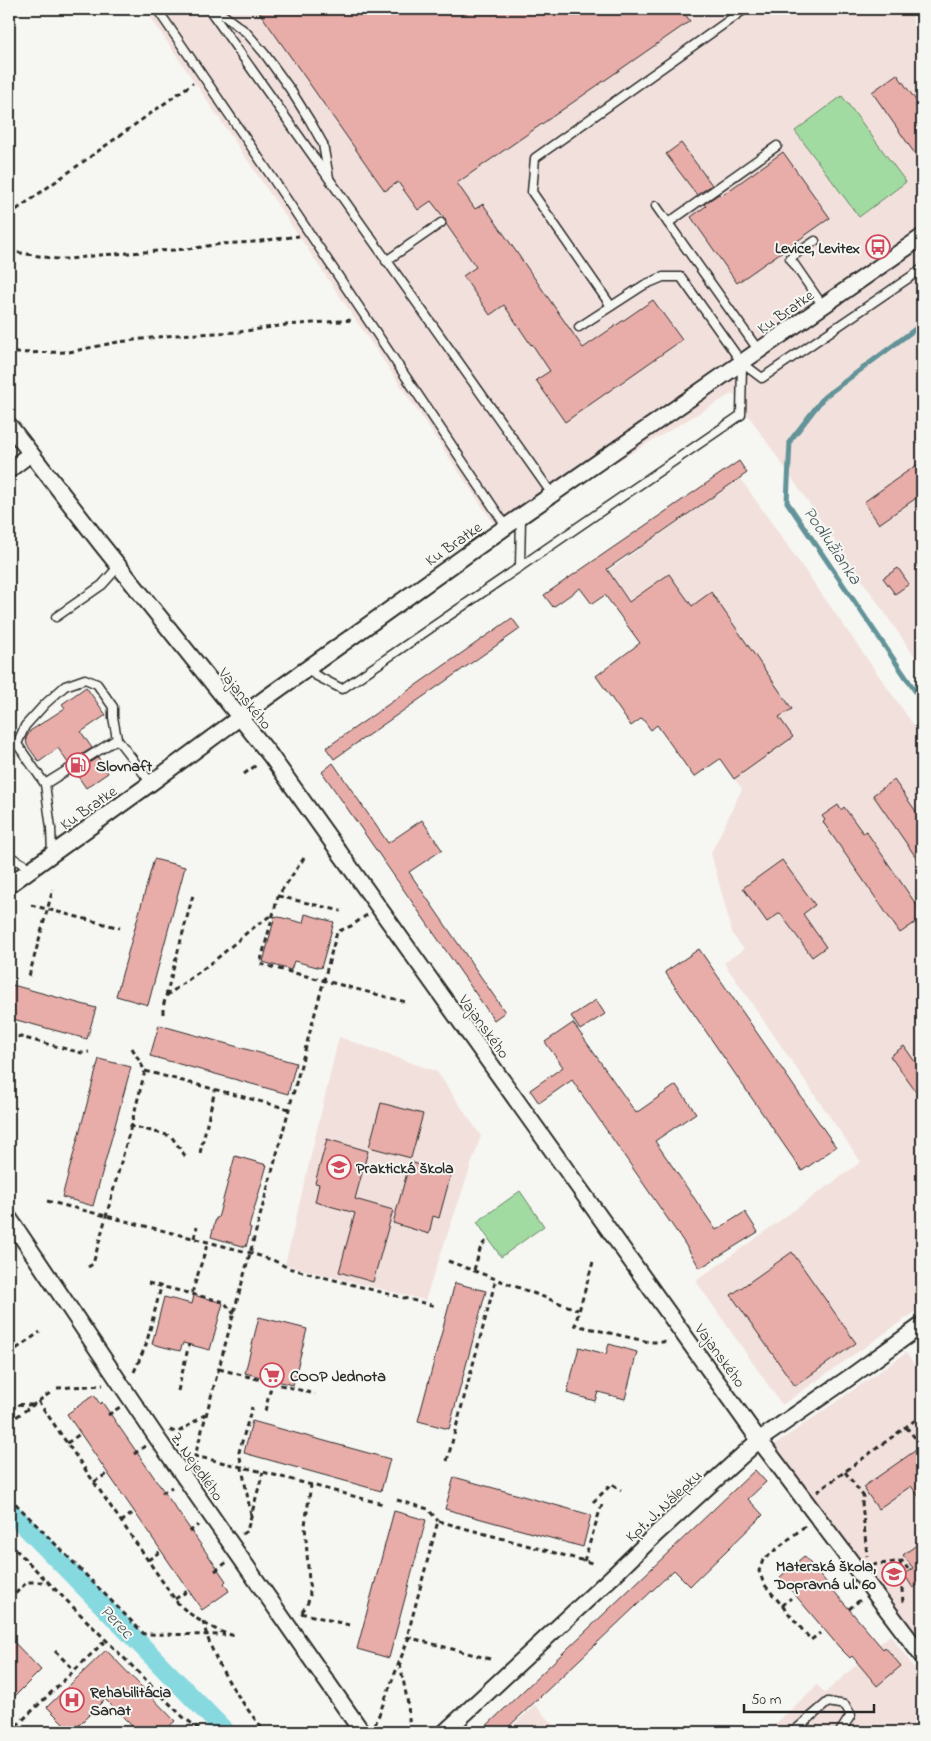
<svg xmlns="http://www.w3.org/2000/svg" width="931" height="1741" font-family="'Indie Flower',sans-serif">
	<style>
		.built { fill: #f2e0dc }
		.green { fill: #a2dba1; stroke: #668366 }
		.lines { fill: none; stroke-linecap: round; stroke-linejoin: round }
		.stream { stroke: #629398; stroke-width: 5 }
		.canal { stroke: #87d9e0; stroke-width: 19 }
		.building { fill: #e8ada8; stroke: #2b2b2b }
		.service-casing { stroke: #2b2b2b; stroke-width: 11 }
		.minor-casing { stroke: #2b2b2b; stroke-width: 19 }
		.path { stroke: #2b2b2b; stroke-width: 3; stroke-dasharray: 5 4; stroke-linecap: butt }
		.service { stroke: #f6f6f2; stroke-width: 8 }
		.minor { stroke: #f6f6f2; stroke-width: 15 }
		.labels { text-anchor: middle; stroke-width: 4; stroke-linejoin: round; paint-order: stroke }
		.poi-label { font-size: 16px; font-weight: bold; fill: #2b2b2b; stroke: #f6f6f2; text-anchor: start }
		.street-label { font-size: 16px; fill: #2b2b2b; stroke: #f6f6f2 }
		.water-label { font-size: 18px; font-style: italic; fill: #425658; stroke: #f6f6f2 }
	</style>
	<rect width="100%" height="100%" fill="#f6f6f2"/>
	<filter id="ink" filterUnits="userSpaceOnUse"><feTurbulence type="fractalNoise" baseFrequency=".02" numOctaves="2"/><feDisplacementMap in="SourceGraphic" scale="10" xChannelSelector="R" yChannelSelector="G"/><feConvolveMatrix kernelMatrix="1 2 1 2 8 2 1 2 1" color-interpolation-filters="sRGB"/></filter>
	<g filter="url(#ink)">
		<g class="built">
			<polygon points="145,9 922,9 922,667 733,393 499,531"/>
			<polygon points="740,478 922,737 922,1307 782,1405 696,1281 861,1162 724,963 744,949 733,935 711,853 742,789 720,759 726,755 652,634 608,571"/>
			<polygon points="339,1037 437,1072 481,1136 425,1300 285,1265"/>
			<polygon points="906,1353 922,1375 922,1648 770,1448"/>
			<polygon points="890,1635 922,1678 922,1732 767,1732 817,1685 825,1693"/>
			<polygon points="535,1705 559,1732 506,1732"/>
		</g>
		<g class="green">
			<polygon points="842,96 906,182 859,217 795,131"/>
			<polygon points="520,1191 544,1226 501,1257 477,1222"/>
		</g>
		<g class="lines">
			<polyline class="stream" points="922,324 824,397 790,441 787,502 922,701"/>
			<polyline class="canal" points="9,1510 226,1732"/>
		</g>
		<g class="building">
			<polygon points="257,9 681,9 690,21 457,183 475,209 483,204 583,348 653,300 682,340 565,422 536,380 550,371 532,344 531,345 504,305 490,315 463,276 476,267 446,224 445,219 431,201 418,210 398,182 385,191"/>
			<polygon points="897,74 922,109 922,164 872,92"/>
			<polygon points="681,143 712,185 697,195 666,154"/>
			<polygon points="783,152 830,218 737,283 691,217 706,206 704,204 719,194 721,196"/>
			<polygon points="739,461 747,473 639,548 639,547 607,569 629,602 669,574 692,606 711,592 792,709 779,717 793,737 734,779 720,759 694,777 657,725 651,730 642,718 631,726 596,676 640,643 605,595 592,604 580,588 553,607 544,595"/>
			<polygon points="922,461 922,494 879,524 864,502"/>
			<polygon points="898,568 909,584 895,594 883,578"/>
			<polygon points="512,618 520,629 334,759 326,748"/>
			<polygon points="86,687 106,715 81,732 92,748 68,763 58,748 39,762 27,745 26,738 30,731 65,708 62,704"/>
			<polygon points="98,757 108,773 86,788 75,772"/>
			<polygon points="333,763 388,843 422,820 442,850 409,872 505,1012 494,1020 322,772"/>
			<polygon points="894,780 922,820 922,866 873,795"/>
			<polygon points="838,805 841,810 844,807 863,833 866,831 922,913 922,918 900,933 823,822 825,820 822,816"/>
			<polygon points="154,859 185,867 148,1005 116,996"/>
			<polygon points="782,860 815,905 803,914 826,947 812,957 780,913 767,922 743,888"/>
			<polygon points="305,914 334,922 321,968 294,961 291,970 263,962 275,916 303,923"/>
			<polygon points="699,949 836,1147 802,1171 665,972"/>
			<polygon points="9,984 96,1008 87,1039 9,1018"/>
			<polygon points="596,1000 605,1014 580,1030 571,1016"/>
			<polygon points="573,1023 636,1113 676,1085 696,1113 655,1141 716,1230 745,1212 758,1232 700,1268 683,1241 572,1080 539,1103 530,1090 563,1067 545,1042"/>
			<polygon points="159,1025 296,1063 288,1094 150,1056"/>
			<polygon points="904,1046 922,1072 922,1100 890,1056"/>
			<polygon points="99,1059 131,1067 93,1206 62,1197"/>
			<polygon points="381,1103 423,1114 411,1158 369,1147"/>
			<polygon points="327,1139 368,1151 355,1199 393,1210 373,1282 339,1272 355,1213 315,1202 319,1184 315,1183"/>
			<polygon points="235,1156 267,1165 249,1227 251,1228 246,1247 211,1237 216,1218 218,1218"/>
			<polygon points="410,1162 451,1174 439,1218 433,1216 429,1234 393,1223"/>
			<polygon points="792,1252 856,1343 795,1386 731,1295"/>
			<polygon points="455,1283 486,1291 449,1429 418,1421"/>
			<polygon points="194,1295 223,1303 210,1350 183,1343 180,1351 152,1344 164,1297 192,1304"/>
			<polygon points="259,1317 307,1329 293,1385 245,1373"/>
			<polygon points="609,1344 637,1352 625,1399 598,1392 595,1401 567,1393 579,1347 606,1354"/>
			<polygon points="94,1395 100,1404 102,1402 226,1581 224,1583 229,1591 202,1610 67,1414"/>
			<polygon points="252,1421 390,1459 381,1491 244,1453"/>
			<polygon points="922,1446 922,1501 911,1486 878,1509 863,1487"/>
			<polygon points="755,1470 766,1482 748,1499 763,1515 690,1586 674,1570 503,1732 480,1732"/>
			<polygon points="454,1477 591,1515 583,1547 445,1509"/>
			<polygon points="394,1511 426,1520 389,1658 357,1649"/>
			<polygon points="922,1541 922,1582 913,1588 904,1574 913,1568 903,1555"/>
			<polygon points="804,1556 883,1649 885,1647 901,1666 877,1686 852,1656 850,1658 839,1647 780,1577"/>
			<polygon points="9,1637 41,1670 9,1702"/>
			<polygon points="106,1650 175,1721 163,1732 138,1732 105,1699 72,1732 47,1707"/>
		</g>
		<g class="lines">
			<g class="service-casing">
				<g id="service">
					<polyline points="157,9 263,164 506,526"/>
					<polyline points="209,9 552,494"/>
					<polyline points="210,9 223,15 246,32 264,53 290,89 310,121 323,144 329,178"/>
					<polyline points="656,206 759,351"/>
					<polyline points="668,223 777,146"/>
					<polyline points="815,241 790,258 823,306"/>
					<polyline points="386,261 441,223"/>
					<polyline points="611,306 532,192 535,158 745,9"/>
					<polyline points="579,327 644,285 663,277 681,277 742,363 762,378 922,269"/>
					<polyline points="520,567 521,516"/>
					<polyline points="56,617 102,585 119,566"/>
					<polyline points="309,667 315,675 342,689 741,415 742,363"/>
					<polyline points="45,784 17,744 25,726 45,704 65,686 85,679 97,684 113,707 113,717 117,739"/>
					<polyline points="52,854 51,828 45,784 117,739 151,783"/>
					<polyline points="9,856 32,869"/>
					<polyline points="793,1732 828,1702 845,1705 851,1715 840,1732"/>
				</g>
			</g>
			<g class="minor-casing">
				<g id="minor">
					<polyline points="9,425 101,544 270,755 754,1433 922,1656"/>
					<polyline points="9,470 30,454"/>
					<polyline points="9,885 151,783 266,698 521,516 922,237"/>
					<polyline points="9,1218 157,1438 362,1732"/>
					<polyline points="445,1732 615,1574 657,1533 759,1440 853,1375 922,1325"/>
				</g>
			</g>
			<g class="path">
				<polyline points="9,215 193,83"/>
				<polyline points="9,251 57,259 70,259 100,255 188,249 221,244 253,242 299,236"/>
				<polyline points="15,353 69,352 118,342 175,335 239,332 286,325 354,320"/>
				<polyline points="244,774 258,764"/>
				<polyline points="304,858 278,896 260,964 406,1002"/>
				<polyline points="278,896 341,911"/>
				<polyline points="31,905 120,928"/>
				<polyline points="367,915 351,926 337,932 195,1456 263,1472 383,1504"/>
				<polyline points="29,976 53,889"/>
				<polyline points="166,996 214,961 249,931 274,913"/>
				<polyline points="163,1014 163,1007 193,895"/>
				<polyline points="9,1034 82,1053 89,1052"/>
				<polyline points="132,1048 145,1071 131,1126 171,1136 186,1157"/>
				<polyline points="145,1071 289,1109"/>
				<polyline points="200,1153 215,1090"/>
				<polyline points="47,1201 251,1253 275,1261 288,1268 435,1306"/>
				<polyline points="194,1238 197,1227"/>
				<polyline points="448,1261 578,1310"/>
				<polyline points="593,1262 575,1325 649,1342 663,1342 668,1339"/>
				<polyline points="88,1267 93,1264 131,1126"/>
				<polyline points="474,1270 481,1246 488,1239"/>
				<polyline points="148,1283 224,1302 234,1314"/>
				<polyline points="192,1293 208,1242"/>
				<polyline points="9,1297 14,1294"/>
				<polyline points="9,1354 40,1332"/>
				<polyline points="219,1369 315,1394"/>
				<polyline points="134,1372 146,1345 161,1287"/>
				<polyline points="57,1388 103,1385"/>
				<polyline points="178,1391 189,1344"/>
				<path d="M38 1401 176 1601C188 1615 218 1634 237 1636"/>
				<polyline points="9,1404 33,1405"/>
				<polyline points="265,1411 272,1383"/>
				<polyline points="108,1415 120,1407"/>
				<polyline points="9,1422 50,1393"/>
				<polyline points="906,1427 922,1446"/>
				<polyline points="170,1430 175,1432 180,1431 206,1414"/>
				<polyline points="67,1443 80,1434"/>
				<polyline points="134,1454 145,1446"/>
				<polyline points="447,1461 496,1279"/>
				<polyline points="845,1472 864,1497 862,1503 867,1556"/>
				<polyline points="94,1482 108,1473"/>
				<polyline points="817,1492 918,1418 922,1418"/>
				<polyline points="162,1493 172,1487"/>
				<polyline points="9,1497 144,1634 225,1635"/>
				<polyline points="397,1500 428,1509 438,1521"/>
				<polyline points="593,1502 612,1484 621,1490"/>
				<polyline points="251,1515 239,1452 252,1407"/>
				<polyline points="121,1522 134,1512"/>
				<polyline points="805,1526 763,1560 759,1571 764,1584 811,1640 820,1633"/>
				<polyline points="189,1532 198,1525"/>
				<polyline points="242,1534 247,1531 263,1472"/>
				<polyline points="9,1543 183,1717 203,1732"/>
				<polyline points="148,1560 161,1551"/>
				<polyline points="584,1561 602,1504"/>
				<polyline points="900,1561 903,1603"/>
				<polyline points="872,1565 902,1561 908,1569"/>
				<polyline points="215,1571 227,1562"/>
				<polyline points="820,1573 833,1563"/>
				<polyline points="175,1599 189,1590"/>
				<polyline points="9,1600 27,1582 48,1582"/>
				<polyline points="782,1606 791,1598"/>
				<polyline points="849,1609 860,1600"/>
				<polyline points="302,1612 307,1605 310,1596 305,1525 311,1485"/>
				<polyline points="301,1613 349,1625"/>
				<path d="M203 1621C212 1662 239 1699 265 1732"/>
				<polyline points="55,1651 74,1670"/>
				<polyline points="490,1659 407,1637 438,1521 592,1563"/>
				<polyline points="400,1664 408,1704 410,1732"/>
				<polyline points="375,1725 409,1637"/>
				<polyline points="10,1732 106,1640"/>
			</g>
			<use href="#service" class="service"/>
			<use href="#minor" class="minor"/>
		</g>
	</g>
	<defs>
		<g id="bus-ring" transform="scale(1.25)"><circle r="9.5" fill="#f6f6f2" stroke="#d1495b" stroke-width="1.5"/><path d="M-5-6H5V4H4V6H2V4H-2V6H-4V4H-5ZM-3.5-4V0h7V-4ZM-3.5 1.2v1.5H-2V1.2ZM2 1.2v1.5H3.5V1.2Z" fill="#d1495b"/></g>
		<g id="fuel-ring" transform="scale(1.25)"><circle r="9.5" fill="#f6f6f2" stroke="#d1495b" stroke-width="1.5"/><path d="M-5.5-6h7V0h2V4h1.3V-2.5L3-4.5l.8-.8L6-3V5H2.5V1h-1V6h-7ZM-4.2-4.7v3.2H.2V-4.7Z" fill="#d1495b"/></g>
		<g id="school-ring" transform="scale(1.25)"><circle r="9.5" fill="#f6f6f2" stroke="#d1495b" stroke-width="1.5"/><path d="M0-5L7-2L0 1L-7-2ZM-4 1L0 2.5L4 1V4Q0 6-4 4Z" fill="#d1495b"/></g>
		<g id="supermarket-ring" transform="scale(1.25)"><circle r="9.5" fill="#f6f6f2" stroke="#d1495b" stroke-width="1.5"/><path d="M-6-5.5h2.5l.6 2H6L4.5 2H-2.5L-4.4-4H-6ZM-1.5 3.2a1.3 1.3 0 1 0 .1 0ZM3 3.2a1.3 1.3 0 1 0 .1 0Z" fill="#d1495b"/></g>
		<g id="hospital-ring" transform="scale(1.25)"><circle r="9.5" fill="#f6f6f2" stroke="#d1495b" stroke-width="1.5"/><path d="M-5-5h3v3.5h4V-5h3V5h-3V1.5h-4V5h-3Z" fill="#d1495b"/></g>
	</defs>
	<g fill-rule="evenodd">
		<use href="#bus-ring" x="878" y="247"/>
		<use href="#fuel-ring" x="78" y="765"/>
		<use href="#school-ring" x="339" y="1167"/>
		<use href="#supermarket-ring" x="272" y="1375"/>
		<use href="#school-ring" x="894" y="1574"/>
		<use href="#hospital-ring" x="72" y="1700"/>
	</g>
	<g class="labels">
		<g class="poi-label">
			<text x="860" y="253" text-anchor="end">Levice, Levitex</text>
			<text x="96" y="771">Slovnaft</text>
			<text x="356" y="1173">Praktická škola</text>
			<text x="290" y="1381">COOP Jednota</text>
			<text x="876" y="1571" text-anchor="end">Materská škola,<tspan x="876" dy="18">Dopravná ul. 60</tspan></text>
			<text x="90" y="1697">Rehabilitácia<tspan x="90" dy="18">Sanat</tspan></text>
		</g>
		<g class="street-label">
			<text transform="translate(785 311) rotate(-35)" y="6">Ku Bratke</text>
			<text transform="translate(453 543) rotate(-35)" y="6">Ku Bratke</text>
			<text transform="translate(246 698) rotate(51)" y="6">Vajanského</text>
			<text transform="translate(88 807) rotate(-35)" y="6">Ku Bratke</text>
			<text transform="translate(485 1026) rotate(54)" y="6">Vajanského</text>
			<text transform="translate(721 1355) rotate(54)" y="6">Vajanského</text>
			<text transform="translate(198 1466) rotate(55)" y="6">Z. Nejedlého</text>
			<text transform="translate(663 1505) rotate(-43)" y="6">Kpt. J. Nálepku</text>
		</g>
		<g class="water-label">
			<text transform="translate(833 545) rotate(56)" y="6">Podlužianka</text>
			<text transform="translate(117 1621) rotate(46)" y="6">Perec</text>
		</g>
	</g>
	<rect width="931" height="1741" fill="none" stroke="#f6f6f2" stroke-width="30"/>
	<rect x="15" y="15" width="901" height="1711" fill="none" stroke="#2b2b2b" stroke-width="2" filter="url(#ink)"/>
	<path d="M744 1704v8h130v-8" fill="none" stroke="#2b2b2b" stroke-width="2.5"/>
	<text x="751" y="1704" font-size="15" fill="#2b2b2b" stroke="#f6f6f2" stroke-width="4" paint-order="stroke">50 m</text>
</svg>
